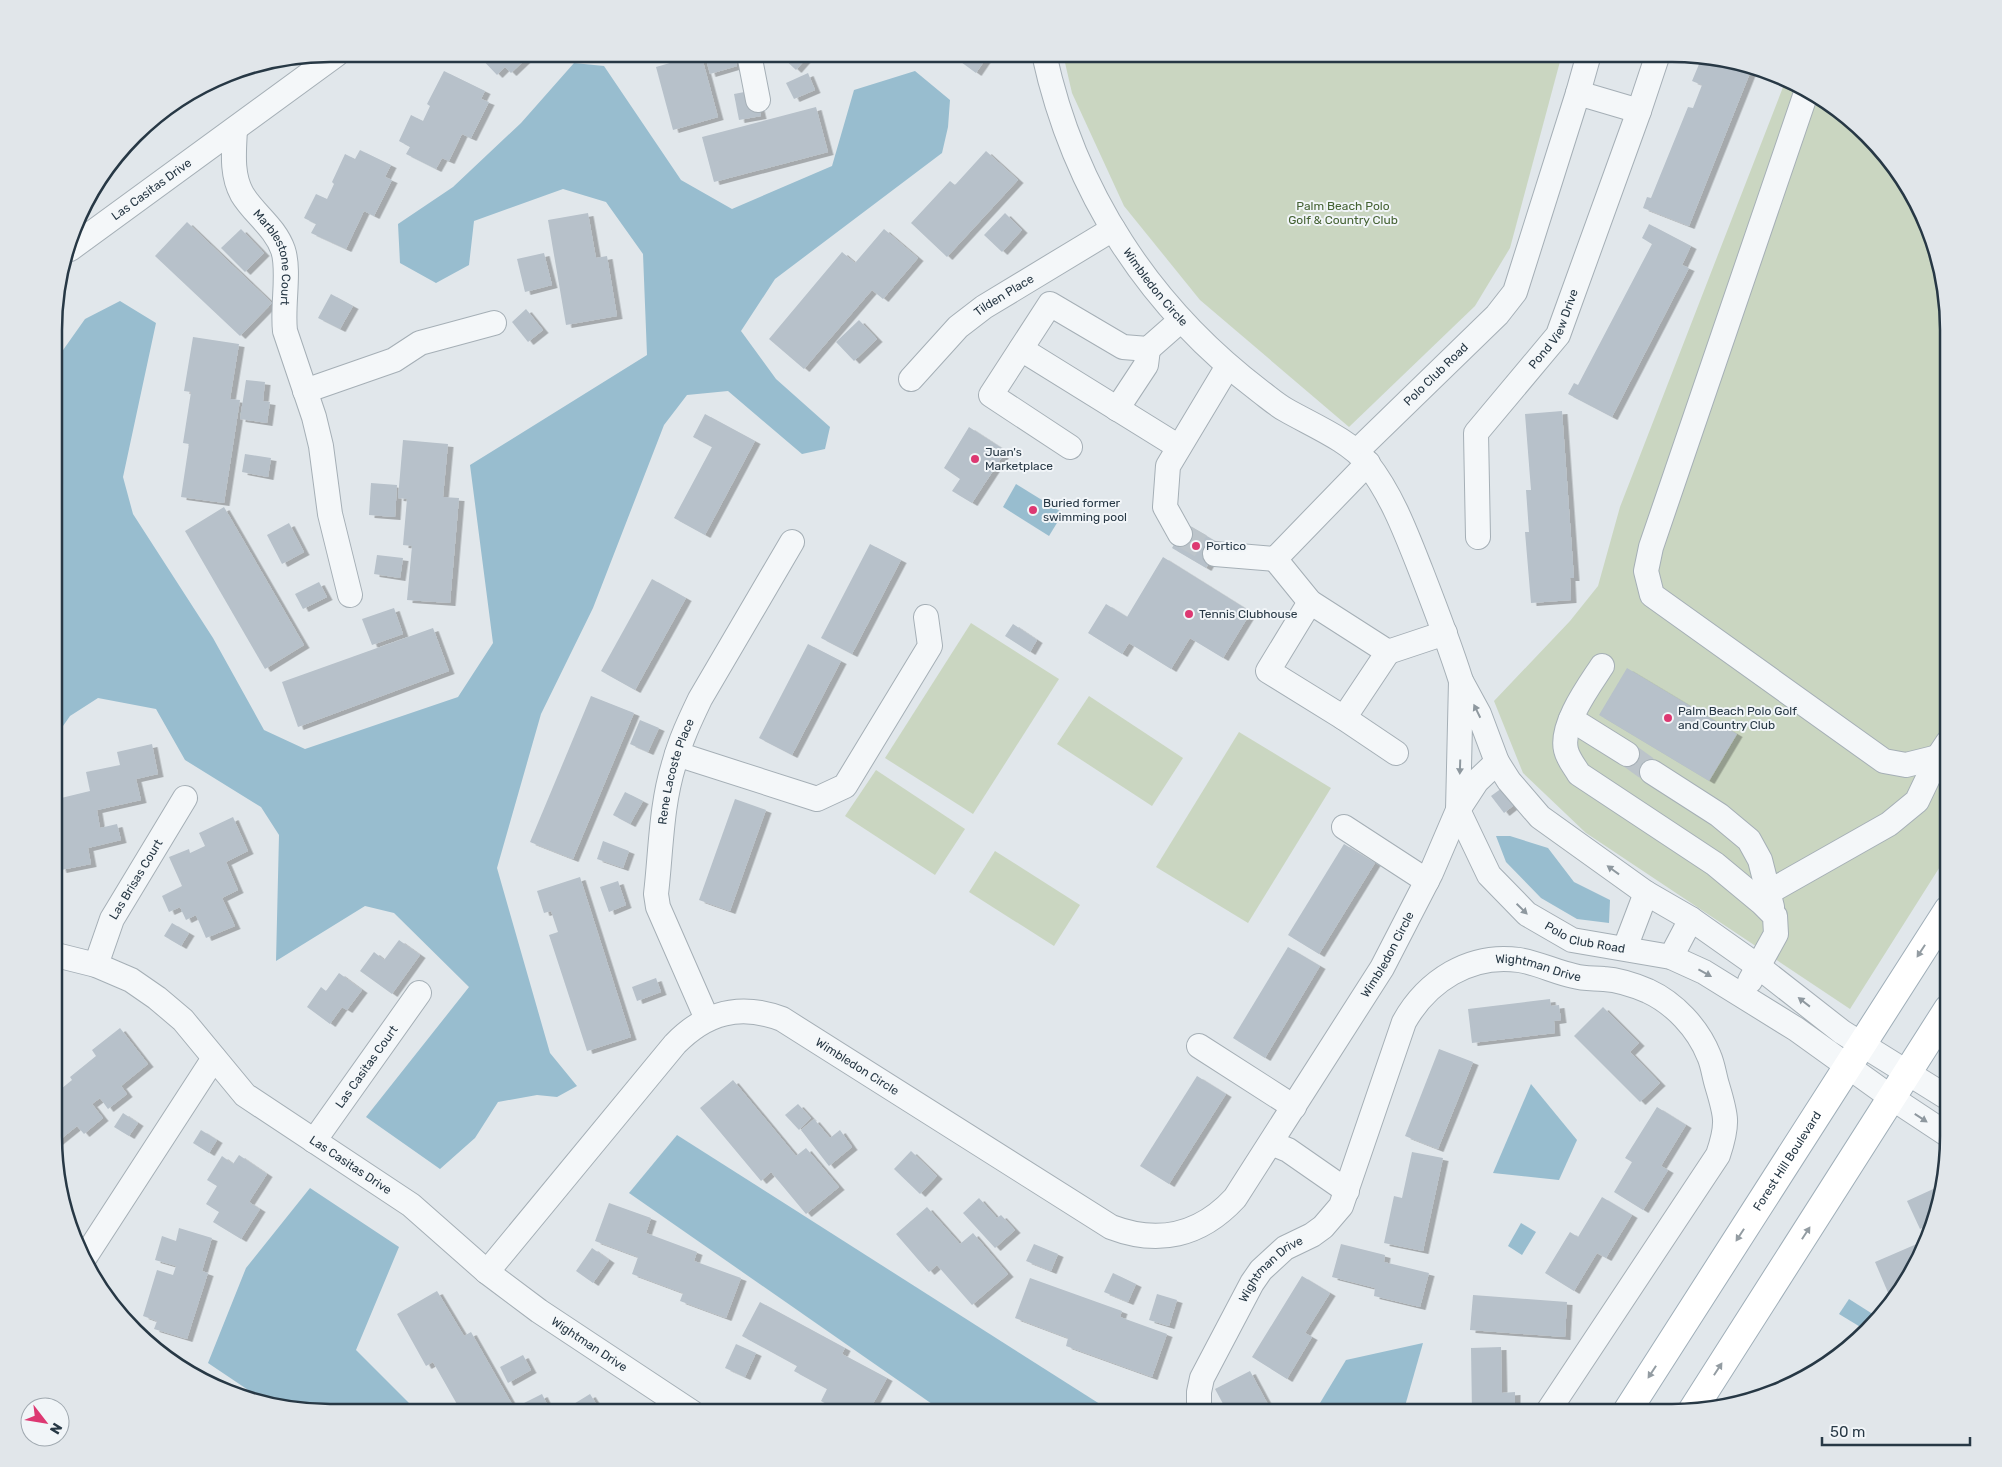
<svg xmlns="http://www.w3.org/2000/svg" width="2002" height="1467" font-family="Rubik,sans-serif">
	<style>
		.green { fill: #cad6c1 }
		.water { fill: #98bdcf }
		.building { fill: #b7c1ca; filter: url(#shadow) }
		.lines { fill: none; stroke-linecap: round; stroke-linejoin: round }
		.minor-tunnel { stroke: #bcc4ca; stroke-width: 24; stroke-dasharray: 24 12; stroke-linecap: butt }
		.minor-casing { stroke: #a5afb6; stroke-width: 26 }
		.major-casing { stroke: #9faeb8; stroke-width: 30 }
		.minor { stroke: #f4f7f9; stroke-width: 24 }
		.major { stroke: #fff; stroke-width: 28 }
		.oneway { fill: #8e989f }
		.oneway2 { fill: #939ca2 }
		.poi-dot { fill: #dd3872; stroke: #f1f5f8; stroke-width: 2 }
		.labels { text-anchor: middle; stroke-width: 4; stroke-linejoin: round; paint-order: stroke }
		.street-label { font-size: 12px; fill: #273845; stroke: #f1f5f8 }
		.park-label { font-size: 12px; fill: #456233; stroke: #f1f5f8 }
		.poi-label { font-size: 12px; fill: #273845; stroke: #f1f5f8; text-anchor: start }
		.rim { fill: none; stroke: #273845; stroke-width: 2.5 }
	</style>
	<defs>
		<filter id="shadow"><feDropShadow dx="5.5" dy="3" stdDeviation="0" flood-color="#0004"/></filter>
	</defs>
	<rect width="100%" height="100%" fill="#e1e7eb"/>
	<g class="green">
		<polygon points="1063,54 1562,54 1510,248 1475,306 1349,427 1200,300 1124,206 1072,93"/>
		<polygon points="1785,82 1840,111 1891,162 1920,208 1948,313 1948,854 1850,1009 1586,833 1523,773 1494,701 1570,621 1598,586 1620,507"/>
		<polygon points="971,623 1059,679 973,814 885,758"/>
		<polygon points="1089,696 1183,758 1152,806 1057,744"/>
		<polygon points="1239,732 1331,788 1248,923 1156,867"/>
		<polygon points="876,770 965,829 935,875 845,816"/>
		<polygon points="995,851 1080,905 1054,946 969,892"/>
	</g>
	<g class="water">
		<polygon points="574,63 604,66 681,180 732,209 832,166 854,90 915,71 950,100 948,127 942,153 775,279 741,331 776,379 830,427 825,449 802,454 728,391 687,395 664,425 593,608 541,714 497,868 550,1053 577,1086 557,1097 537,1095 498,1102 475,1138 440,1169 366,1117 469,987 394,913 365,906 276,961 279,835 261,807 185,760 156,709 98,698 70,716 56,736 56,360 85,319 120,301 156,323 123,477 133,514 213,638 264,730 305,749 458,697 493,643 470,465 647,355 643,254 606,202 563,189 474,221 469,265 436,283 400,263 398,224 453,187 521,123"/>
		<polygon points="1016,484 1063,513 1049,536 1003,507"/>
		<polygon points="1496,836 1510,836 1548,848 1574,882 1610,900 1609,923 1577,919 1541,898 1506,862"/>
		<polygon points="1531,1084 1577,1140 1559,1180 1493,1173"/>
		<polygon points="677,1135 1114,1413 945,1413 629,1193"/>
		<polygon points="310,1188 399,1247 356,1350 419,1413 313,1413 269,1404 208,1363 246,1268"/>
		<polygon points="1521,1223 1536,1232 1522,1255 1508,1246"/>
		<polygon points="1849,1299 1879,1318 1867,1331 1839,1314"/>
		<polygon points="1423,1343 1403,1413 1344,1413 1320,1403 1346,1360"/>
	</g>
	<g class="building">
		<polygon points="477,54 531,54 511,73 505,67 497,75"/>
		<polygon points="701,54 718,117 673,130 656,67"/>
		<polygon points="710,54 734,54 737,66 710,74 705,55"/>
		<polygon points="779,54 810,54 796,70"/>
		<polygon points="950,54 989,54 976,73"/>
		<polygon points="1702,57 1752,68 1689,226 1643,208 1647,197 1651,198 1688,107 1693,108 1702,85 1692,81"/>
		<polygon points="444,71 485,91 481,99 489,102 471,138 462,134 449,161 442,158 436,169 406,154 410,147 399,141 411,115 423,121 430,106 427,104"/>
		<polygon points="808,73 815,90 794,99 786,83"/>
		<polygon points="755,90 761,116 739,120 734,94"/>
		<polygon points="816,107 828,152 714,182 702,137"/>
		<polygon points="360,150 391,165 385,177 392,180 374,216 364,211 346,249 311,233 316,224 304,218 316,194 327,199 334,184 332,182 345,154 355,159"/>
		<polygon points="986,151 1018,180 947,257 911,223 950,181 955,185"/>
		<polygon points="588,213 596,258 607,256 617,316 566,325 548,220"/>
		<polygon points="1005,213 1022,230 1002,252 984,235"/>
		<polygon points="187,222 272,303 240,336 155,256"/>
		<polygon points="1649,224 1691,246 1682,265 1689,268 1612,417 1568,394 1574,383 1578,385 1652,244 1642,238"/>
		<polygon points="241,229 264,253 245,272 221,248"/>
		<polygon points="884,229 918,258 883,299 872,290 804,369 769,339 842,252 855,263"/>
		<polygon points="544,253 552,285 525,292 517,259"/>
		<polygon points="331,294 353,306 340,329 318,318"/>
		<polygon points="526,309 543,330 528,342 512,322"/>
		<polygon points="859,320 877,339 854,361 836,342"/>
		<polygon points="193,337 239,344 230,399 240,400 224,503 181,497 189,444 183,443 191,392 184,391"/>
		<polygon points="246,380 265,382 263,401 270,402 267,423 240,419"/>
		<polygon points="1562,411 1574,578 1570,578 1571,600 1531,603 1525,532 1529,532 1526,490 1531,490 1525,414"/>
		<polygon points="705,414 755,441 705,535 674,518 712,447 693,437"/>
		<polygon points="969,427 1006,451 972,503 952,491 960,479 944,468"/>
		<polygon points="403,440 448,444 443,497 459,498 450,603 407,600 412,546 403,545 407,499 398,498"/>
		<polygon points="245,454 271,458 268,477 242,472"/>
		<polygon points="371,483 397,485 395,517 369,515"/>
		<polygon points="224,507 304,645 265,669 185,531"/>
		<polygon points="289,523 304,552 282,564 267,535"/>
		<polygon points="1186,524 1220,544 1206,568 1172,548"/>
		<polygon points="870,544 901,560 852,654 821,638"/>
		<polygon points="377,555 403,558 400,578 374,574"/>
		<polygon points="1163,557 1251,612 1223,658 1190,638 1171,669 1129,643 1122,654 1088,633 1106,604 1127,617"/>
		<polygon points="652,579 686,598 635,690 601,671"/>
		<polygon points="319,582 327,597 303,609 295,594"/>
		<polygon points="394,608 403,634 372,645 362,619"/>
		<polygon points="1013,624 1037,640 1030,652 1005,636"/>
		<polygon points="433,628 449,671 298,727 282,682"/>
		<polygon points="808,644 841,661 792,755 759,738"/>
		<polygon points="1627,668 1737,734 1709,781 1599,715"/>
		<polygon points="591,696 634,713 573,859 530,842"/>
		<polygon points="640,720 659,728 648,752 630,744"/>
		<polygon points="152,744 158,774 136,779 141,800 97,810 100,828 117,824 121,840 88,848 91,864 61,870 56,852 56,821 61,820 57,799 90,791 86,772 120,765 117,752"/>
		<polygon points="1502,788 1514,805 1504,813 1491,796"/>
		<polygon points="625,792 643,801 630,824 613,815"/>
		<polygon points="735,799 766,810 730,911 699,900"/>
		<polygon points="233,817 248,851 226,862 238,890 222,898 235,926 206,938 196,915 186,920 180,907 169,912 162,896 182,886 169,857 189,849 190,853 205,846 199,833"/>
		<polygon points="603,841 629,851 623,868 597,859"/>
		<polygon points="1344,844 1375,863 1319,954 1288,935"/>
		<polygon points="580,877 631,1037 587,1051 549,935 558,932 551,911 544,913 537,891"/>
		<polygon points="618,881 626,905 609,912 600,887"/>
		<polygon points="172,923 189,933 181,946 164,936"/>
		<polygon points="399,940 420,955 392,994 360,971 374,952 384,960"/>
		<polygon points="1288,947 1320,966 1265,1058 1233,1038"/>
		<polygon points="339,973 362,990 347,1010 342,1007 330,1024 307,1007 321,987 326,991"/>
		<polygon points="656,978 661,992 637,1001 632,987"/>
		<polygon points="1550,999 1551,1006 1559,1005 1561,1020 1554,1021 1555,1033 1472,1043 1468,1009"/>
		<polygon points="1603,1007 1639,1043 1630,1052 1660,1083 1640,1102 1574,1036"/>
		<polygon points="120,1028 148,1064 121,1086 127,1094 108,1109 100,1098 92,1104 103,1118 84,1134 77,1126 56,1143 56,1093 72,1080 70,1077 96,1056 92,1050"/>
		<polygon points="1439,1049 1473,1062 1438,1149 1405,1136"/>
		<polygon points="1197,1076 1226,1094 1169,1184 1140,1166"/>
		<polygon points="733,1080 796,1156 806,1148 839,1187 806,1214 771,1172 761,1181 700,1108"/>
		<polygon points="798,1104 811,1118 799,1130 785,1115"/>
		<polygon points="1657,1107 1686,1125 1661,1166 1668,1170 1643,1210 1614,1192 1632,1162 1625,1158"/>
		<polygon points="123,1113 138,1123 129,1136 114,1127"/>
		<polygon points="814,1119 830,1138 840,1130 852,1147 829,1166 801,1130"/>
		<polygon points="201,1130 217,1140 209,1153 193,1143"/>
		<polygon points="911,1151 937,1176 920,1194 894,1169"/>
		<polygon points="1412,1152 1443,1158 1423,1251 1384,1243 1394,1196 1402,1198"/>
		<polygon points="239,1155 267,1174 249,1202 260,1209 241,1239 213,1222 219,1212 206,1204 217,1186 207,1180 222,1156 233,1164"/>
		<polygon points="1942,1185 1934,1222 1920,1229 1907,1201"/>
		<polygon points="1602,1197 1632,1215 1606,1258 1597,1253 1574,1291 1545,1273 1570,1232 1578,1237"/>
		<polygon points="979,1198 997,1218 1001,1215 1015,1230 995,1248 963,1213"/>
		<polygon points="609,1203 651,1218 646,1233 697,1252 694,1261 741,1278 726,1318 680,1301 683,1293 632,1274 638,1257 595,1241"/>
		<polygon points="927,1207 960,1244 973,1233 1008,1274 972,1305 937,1265 929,1272 896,1234"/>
		<polygon points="179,1228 212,1238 202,1271 208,1273 187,1339 154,1329 157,1321 143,1316 157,1270 173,1275 176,1266 155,1260 162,1236 176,1241"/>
		<polygon points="1926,1240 1892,1302 1875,1262"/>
		<polygon points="1034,1244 1058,1254 1051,1271 1026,1261"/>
		<polygon points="1341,1244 1385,1255 1384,1262 1429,1273 1420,1307 1374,1296 1375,1288 1332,1277"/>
		<polygon points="592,1248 609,1260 593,1283 576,1271"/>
		<polygon points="1113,1273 1136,1284 1128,1302 1104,1292"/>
		<polygon points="1302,1276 1330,1293 1305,1333 1312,1337 1287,1379 1252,1357"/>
		<polygon points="1030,1278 1122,1311 1120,1317 1167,1334 1152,1377 1066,1346 1068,1338 1015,1318"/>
		<polygon points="437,1291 464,1336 471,1332 517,1413 462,1413 433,1362 426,1366 397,1314"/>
		<polygon points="1157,1294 1177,1300 1169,1326 1149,1320"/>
		<polygon points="1473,1295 1567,1302 1565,1337 1470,1330"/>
		<polygon points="760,1302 845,1348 842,1354 887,1378 868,1413 857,1407 854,1413 843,1413 821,1401 827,1389 794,1371 797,1366 742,1336"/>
		<polygon points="736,1344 756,1353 745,1377 725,1368"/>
		<polygon points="1501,1347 1502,1393 1515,1392 1515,1413 1472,1413 1471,1348"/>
		<polygon points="523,1355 531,1370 508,1383 500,1367"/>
		<polygon points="1250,1371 1272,1412 1228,1413 1215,1389"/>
		<polygon points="542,1394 550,1410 546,1413 524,1413 520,1405"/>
		<polygon points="590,1394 602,1413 559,1413"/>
	</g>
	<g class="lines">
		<g class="minor-tunnel">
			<polyline points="1180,534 1215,554"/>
			<polyline points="1627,754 1652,772"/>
		</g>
		<g class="minor-casing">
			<g id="minor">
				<polyline points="749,54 758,100"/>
				<path id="s1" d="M1044 54C1074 192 1149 307 1261 392 1269 398 1277 405 1286 410 1310 424 1351 441 1367 463 1392 495 1406 533 1421 571 1435 607 1449 643 1461 681"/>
				<polyline points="1578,93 1639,111 1658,54"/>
				<polyline points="1806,93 1651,547 1646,571 1652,595 1884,761 1906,765 1938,757"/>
				<path id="s2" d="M235 129C234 151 231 174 242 194 254 214 275 227 283 250 290 271 282 306 285 331L314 417 321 446 330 514 350 595"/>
				<path id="s3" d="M70 249 337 54"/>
				<polyline points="1021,349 1179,447"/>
				<path id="s4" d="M911 379 958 327 984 307 1113 229"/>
				<polyline points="305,391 394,360 420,343 494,323"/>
				<polyline points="1117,409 1146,365 1148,349"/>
				<polyline points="1070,447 991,395 1050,304 1123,347 1148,349 1181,320"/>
				<path id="s5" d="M1357 451 1497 315 1515 292 1578 93 1589 54"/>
				<polyline points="1180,534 1165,507 1168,466 1228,366"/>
				<path id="s6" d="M1478 537 1476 433 1558 335 1639 111"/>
				<polyline points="1215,554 1275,559 1368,463"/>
				<polyline points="1275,559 1310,602 1388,652 1445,633"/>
				<polyline points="1310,602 1268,671 1344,718 1388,652"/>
				<path d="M1602 666C1589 686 1560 725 1566 750 1568 759 1575 767 1579 774L1715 864 1762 903 1775 916 1776 934 1750 981"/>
				<polyline points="1344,718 1396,753"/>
				<polyline points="1571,719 1627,754"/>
				<polyline points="677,754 817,799 845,786 930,646 926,617"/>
				<polyline points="1652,772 1719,815 1749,840 1760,860 1772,907"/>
				<polyline points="1344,827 1427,881"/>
				<polyline points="1769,892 1889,824 1917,801 1938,757 1948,742"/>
				<polyline points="1625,948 1646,893"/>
				<path id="s7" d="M56 955 96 965 131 980 157 998 183 1020 245 1095 411 1205 487 1272 539 1311 693 1413"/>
				<polyline points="1671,957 1691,919"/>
				<path id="s8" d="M96 965 112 919 185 798"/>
				<path id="s9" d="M707 1019 658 907 656 894C661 851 661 805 674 764 680 741 690 720 700 699L792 542"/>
				<polyline points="1199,1046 1294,1107"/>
				<path id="s10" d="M1948 1098 1842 1032 1759 967 1691 919 1646 893 1540 817 1509 781 1497 762 1479 714 1461 681 1458 810 1489 875 1527 914 1572 940 1671 957 1704 972 1796 1029 1892 1098 1948 1135"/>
				<path id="s11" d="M314 1141 419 993"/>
				<polyline points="1271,1143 1288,1150 1347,1191"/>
				<polyline points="85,1257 214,1058"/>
				<path id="s12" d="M487 1272 675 1044C706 1012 740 1003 782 1019L1111 1227C1158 1245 1200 1236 1235 1198L1382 968 1431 873 1458 810 1477 781 1497 762"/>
				<path id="s13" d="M1199 1413V1392L1202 1378 1252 1283 1261 1270 1285 1248 1312 1235 1323 1227 1341 1206 1404 1022C1427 981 1470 953 1519 960 1538 963 1555 972 1574 976 1584 979 1594 978 1604 979 1619 980 1634 985 1648 991 1674 1003 1698 1028 1709 1056 1713 1065 1714 1075 1717 1085 1726 1115 1729 1123 1718 1155L1547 1413"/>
			</g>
		</g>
		<g class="major-casing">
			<g id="major">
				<polyline points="1692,1411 1948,1009"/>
				<path id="s14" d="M1626 1413 1948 910"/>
			</g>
		</g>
		<use href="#minor" class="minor"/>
		<use href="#major" class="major"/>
	</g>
	<defs><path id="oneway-solid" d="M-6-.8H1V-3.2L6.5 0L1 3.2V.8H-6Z" transform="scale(1.25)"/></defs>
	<g class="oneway">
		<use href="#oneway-solid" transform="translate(1477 711) rotate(-116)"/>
		<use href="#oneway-solid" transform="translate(1460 767) rotate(92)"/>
		<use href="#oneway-solid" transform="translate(1613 870) rotate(-144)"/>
		<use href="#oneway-solid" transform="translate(1522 909) rotate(44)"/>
		<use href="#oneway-solid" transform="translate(1705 973) rotate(29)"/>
		<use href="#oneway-solid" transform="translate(1804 1002) rotate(-142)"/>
		<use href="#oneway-solid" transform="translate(1921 1118) rotate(33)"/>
	</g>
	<g class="oneway2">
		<use href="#oneway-solid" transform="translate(1921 951) rotate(123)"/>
		<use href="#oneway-solid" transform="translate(1806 1233) rotate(-57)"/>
		<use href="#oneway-solid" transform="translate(1740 1235) rotate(123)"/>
		<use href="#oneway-solid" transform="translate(1718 1369) rotate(-57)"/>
		<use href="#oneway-solid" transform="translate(1652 1372) rotate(123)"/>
	</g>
	<g class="poi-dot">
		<circle cx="975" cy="459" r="5"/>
		<circle cx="1033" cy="510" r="5"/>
		<circle cx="1196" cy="546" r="5"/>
		<circle cx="1189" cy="614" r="5"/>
		<circle cx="1668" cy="718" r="5"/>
	</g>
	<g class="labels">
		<g class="street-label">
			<text dy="4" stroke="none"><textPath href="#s3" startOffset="101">Las Casitas Drive</textPath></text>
			<text dy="4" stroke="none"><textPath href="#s2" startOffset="140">Marblestone Court</textPath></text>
			<text dy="4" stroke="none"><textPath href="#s1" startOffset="261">Wimbledon Circle</textPath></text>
			<text dy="4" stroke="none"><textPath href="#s4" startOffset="126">Tilden Place</textPath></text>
			<text dy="4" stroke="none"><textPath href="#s6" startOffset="235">Pond View Drive</textPath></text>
			<text dy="4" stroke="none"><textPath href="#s5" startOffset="110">Polo Club Road</textPath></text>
			<text dy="4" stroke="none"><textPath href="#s9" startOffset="260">Rene Lacoste Place</textPath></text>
			<text dy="4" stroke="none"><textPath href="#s8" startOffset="95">Las Brisas Court</textPath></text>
			<text dy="4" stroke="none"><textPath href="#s10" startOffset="974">Polo Club Road</textPath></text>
			<text dy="4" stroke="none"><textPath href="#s12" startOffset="1226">Wimbledon Circle</textPath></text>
			<text dy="4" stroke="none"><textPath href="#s13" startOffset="616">Wightman Drive</textPath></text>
			<text dy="4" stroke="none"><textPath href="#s11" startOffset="91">Las Casitas Court</textPath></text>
			<text dy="4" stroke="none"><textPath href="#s12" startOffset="502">Wimbledon Circle</textPath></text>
			<text dy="4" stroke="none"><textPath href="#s14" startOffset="299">Forest Hill Boulevard</textPath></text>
			<text dy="4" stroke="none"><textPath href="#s7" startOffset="369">Las Casitas Drive</textPath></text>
			<text dy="4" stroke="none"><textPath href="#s13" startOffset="166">Wightman Drive</textPath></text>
			<text dy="4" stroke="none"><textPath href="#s7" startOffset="668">Wightman Drive</textPath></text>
		</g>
		<g class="park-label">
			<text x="1343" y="210">Palm Beach Polo<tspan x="1343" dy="14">Golf &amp; Country Club</tspan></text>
		</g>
		<g class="poi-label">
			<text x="985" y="456">Juan's<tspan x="985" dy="14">Marketplace</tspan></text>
			<text x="1043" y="507">Buried former<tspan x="1043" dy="14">swimming pool</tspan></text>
			<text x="1206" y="550">Portico</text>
			<text x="1199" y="618">Tennis Clubhouse</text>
			<text x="1678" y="715">Palm Beach Polo Golf<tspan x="1678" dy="14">and Country Club</tspan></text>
		</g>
	</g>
	<path d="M0 0H2002V1467H0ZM330 62H1672A268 268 0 0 1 1940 330V1136A268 268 0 0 1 1672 1404H330A268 268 0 0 1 62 1136V330A268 268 0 0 1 330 62Z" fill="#e1e6ea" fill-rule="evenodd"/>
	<path class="rim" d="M330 62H1672A268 268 0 0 1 1940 330V1136A268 268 0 0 1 1672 1404H330A268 268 0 0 1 62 1136V330A268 268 0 0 1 330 62Z"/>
	<g transform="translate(45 1422) rotate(121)"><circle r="24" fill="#f1f5f8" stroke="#a0a9b0"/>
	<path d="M0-4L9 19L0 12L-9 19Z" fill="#dd3872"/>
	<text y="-8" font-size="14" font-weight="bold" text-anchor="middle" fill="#273845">N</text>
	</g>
	<path d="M1822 1437v8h148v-8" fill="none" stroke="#273845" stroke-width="2.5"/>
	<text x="1830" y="1437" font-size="15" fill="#273845" stroke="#f1f5f8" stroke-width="4" paint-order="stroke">50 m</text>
</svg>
